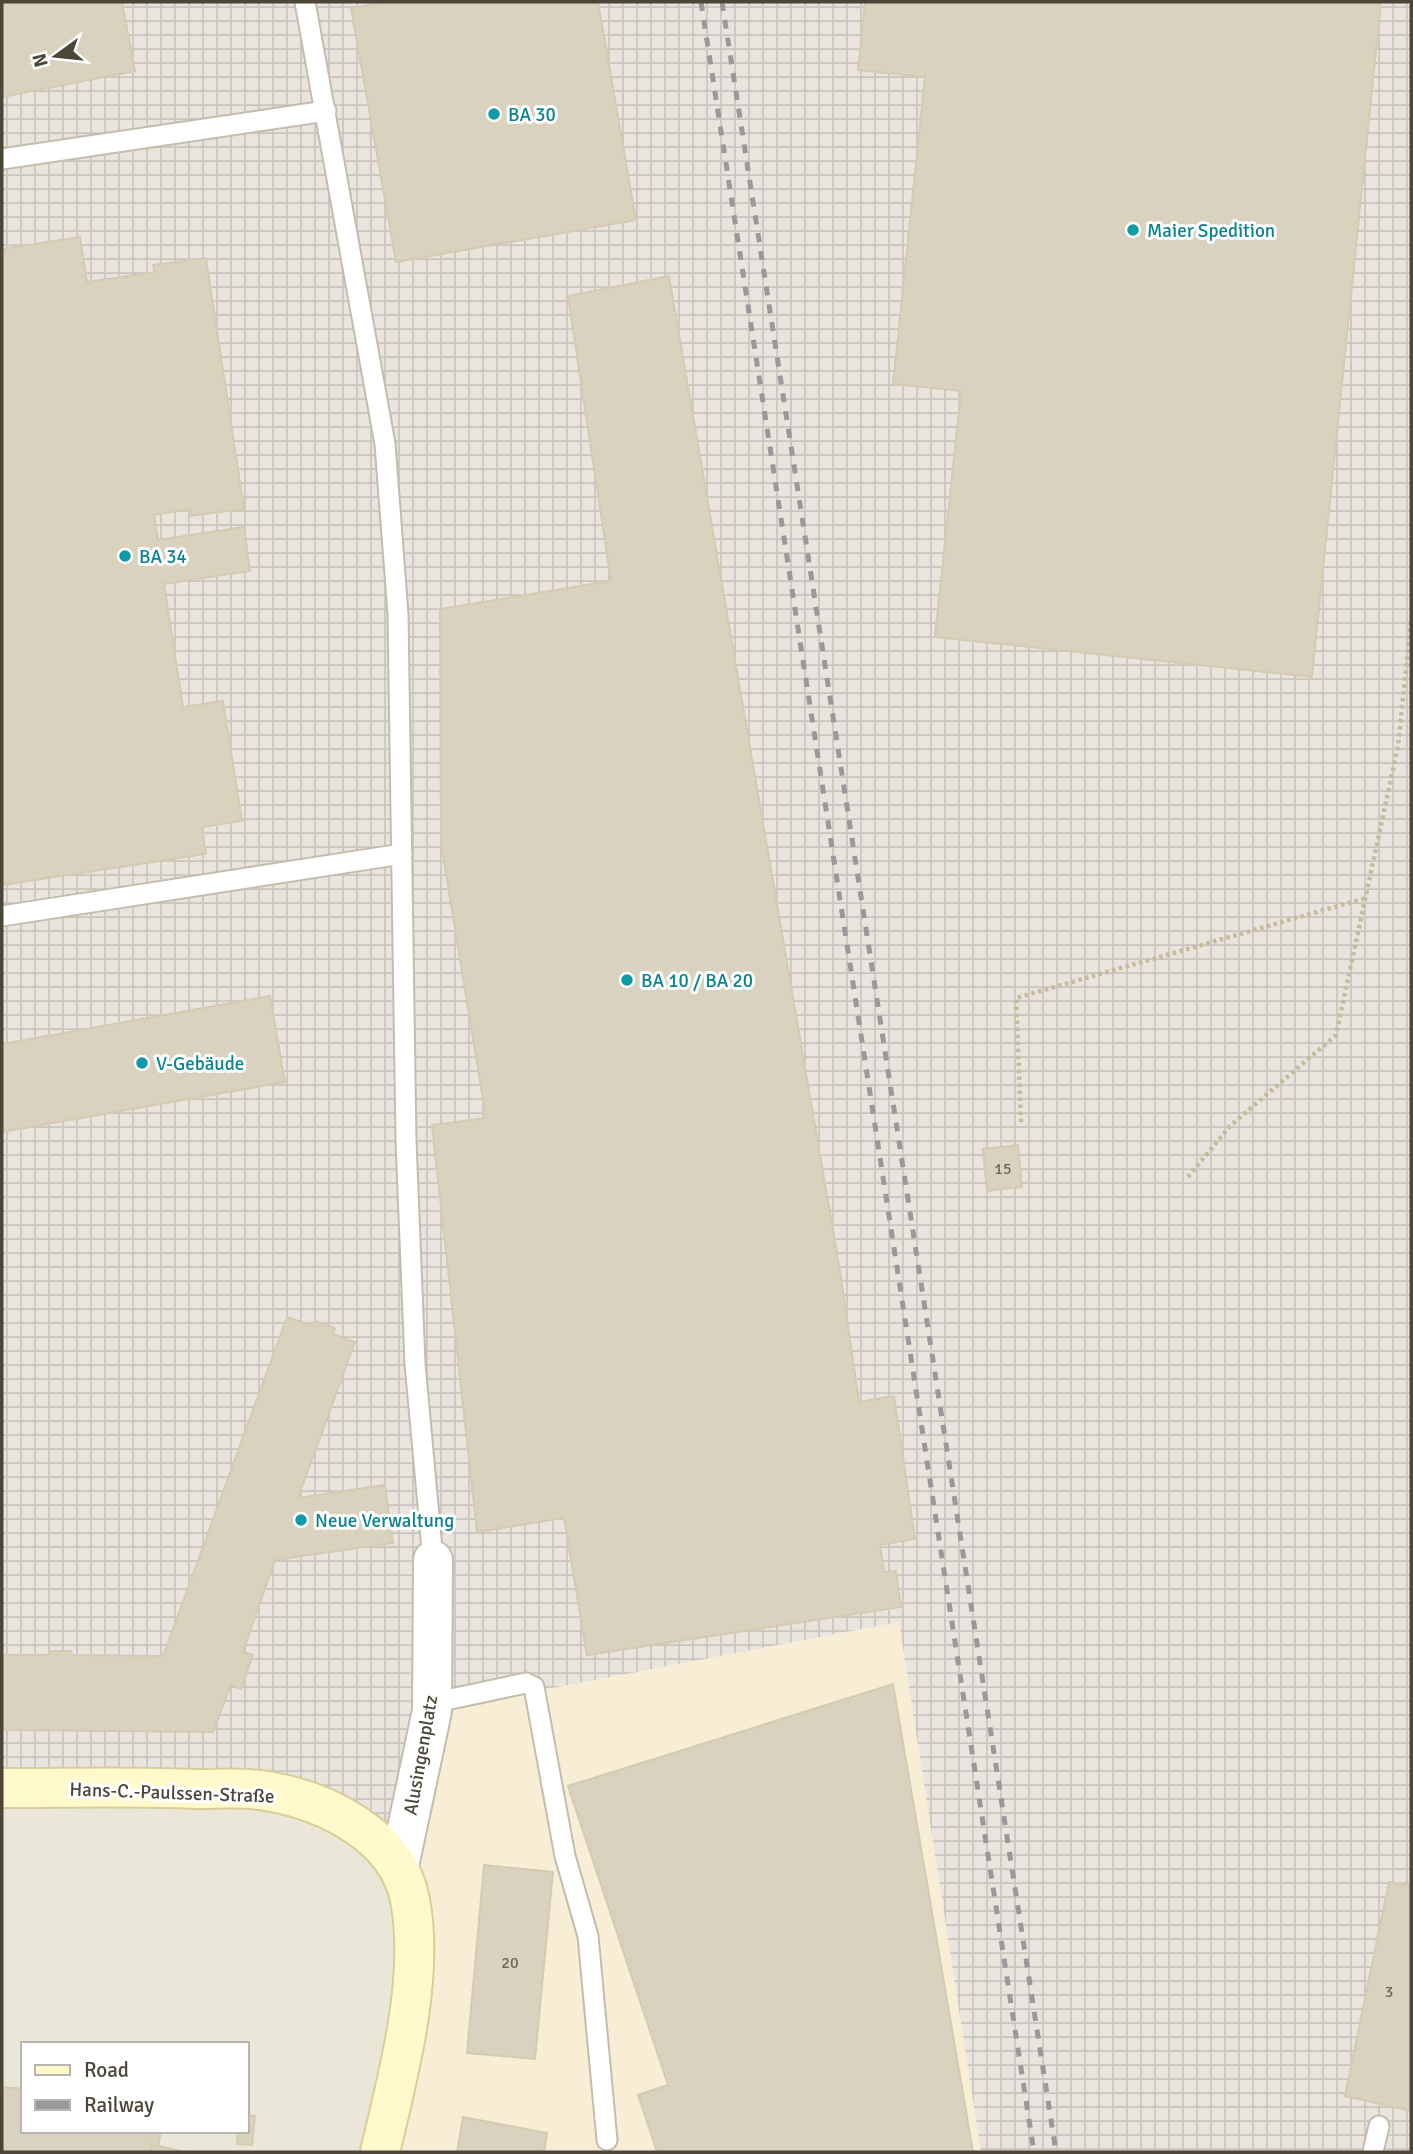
<svg xmlns="http://www.w3.org/2000/svg" width="1413" height="2154" font-family="Signika,sans-serif">
	<style>
		.residential { fill: #eae7d8; fill-rule: evenodd }
		.commercial { fill: #f8eed5 }
		.industrial { fill: url(#industrial-grid) }
		.building { fill: #d8d2bf; stroke: #d4cbb1; stroke-width: 2 }
		.lines { fill: none; stroke-linecap: round; stroke-linejoin: round }
		.lane-casing { stroke: #c2bdac; stroke-width: 23 }
		.street-casing { stroke: #c2bdac; stroke-width: 42 }
		.secondary-casing { stroke: #d8cf98; stroke-width: 42 }
		.path { stroke: #c5bc9c; stroke-width: 4.5; stroke-dasharray: 3.5 3.5; stroke-linecap: butt }
		.lane { stroke: #fff; stroke-width: 19 }
		.street { stroke: #fff; stroke-width: 38 }
		.secondary { stroke: #fff9cb; stroke-width: 38 }
		.rail { stroke: #999; stroke-width: 5; stroke-dasharray: 9 9; stroke-linecap: butt }
		.culture-dot { fill: #0f9aa8; stroke: #fff; stroke-width: 2.5 }
		.labels { text-anchor: middle; stroke-width: 6; stroke-linejoin: round; paint-order: stroke }
		.number-label { font-size: 16px; fill: #6e6959 }
		.culture-label { font-size: 19px; fill: #0d838f; stroke: #fff; text-anchor: start }
		.street-label { font-size: 19px; fill: #4b4637; stroke: #fff }
	</style>
	<defs>
		<pattern id="industrial-grid" width="8" height="8" patternUnits="userSpaceOnUse" patternTransform="scale(1.75)"><rect width="8" height="8" fill="#e9e5de"/><path d="M0 4h8M4 0v8" fill="none" stroke="#c9c6bf"/></pattern>
	</defs>
	<rect width="100%" height="100%" fill="#f6f4ea"/>
	<path class="residential" d="M256 1795 331 1821 394 1874 406 1949 372 2152H2V1800ZM23 2044H247V2131H23Z"/>
	<polygon class="commercial" points="899,1622 981,2152 380,2152 432,1711"/>
	<polygon class="industrial" points="2,2 1411,2 1411,2152 981,2152 899,1622 432,1711 399,1866 339,1813 2,1788"/>
	<g class="building">
		<polygon points="2,2 122,2 135,71 2,97"/>
		<polygon points="389,2 598,2 636,220 396,262 351,8"/>
		<polygon points="865,2 1381,2 1312,677 935,637 961,391 893,384 925,77 858,70"/>
		<polygon points="80,237 87,282 155,272 153,265 206,258 244,509 190,516 190,509 154,515 158,540 244,527 250,571 164,584 183,707 223,701 242,821 202,827 206,854 2,885 2,249"/>
		<polygon points="669,276 840,1271 859,1402 894,1396 915,1539 880,1545 884,1572 896,1571 901,1607 587,1655 564,1518 477,1532 432,1125 486,1118 441,843 440,609 611,581 568,296"/>
		<polygon points="270,996 285,1082 2,1132 2,1044"/>
		<polygon points="1018,1145 1022,1187 987,1191 983,1149"/>
		<polygon points="287,1317 313,1326 315,1321 335,1328 333,1334 355,1342 298,1498 385,1485 393,1543 275,1560 243,1652 253,1655 241,1689 231,1685 213,1732 2,1730 2,1655 49,1655 49,1651 71,1651 72,1655 163,1656"/>
		<polygon points="893,1684 973,2152 657,2152 638,2095 668,2085 568,1786"/>
		<polygon points="484,1865 553,1872 535,2059 467,2053"/>
		<polygon points="1389,1882 1411,1886 1411,2111 1345,2096"/>
		<polygon points="2,2087 23,2089 23,2131 161,2131 158,2146 151,2144 150,2152 2,2152"/>
		<polygon points="247,2115 255,2116 252,2145 237,2144 238,2131 247,2131"/>
		<polygon points="463,2117 547,2133 544,2152 457,2152"/>
		<polygon points="151,2144 158,2146 186,2152 150,2152"/>
	</g>
	<g class="lines">
		<g class="lane-casing">
			<g id="lane">
				<polyline points="305,2 385,444 398,614 406,1141 415,1364 433,1560"/>
				<polyline points="2,159 326,111"/>
				<polyline points="2,916 402,854"/>
				<polyline points="432,1703 526,1683 534,1687 565,1856 588,1936 607,2140"/>
				<polyline points="1373,2152 1379,2126"/>
			</g>
		</g>
		<g class="street-casing">
			<polyline id="street" points="399,1866 432,1711 433,1560"/>
		</g>
		<g class="secondary-casing">
			<path id="secondary" d="M2 1788C67 1788 133 1786 198 1789 221 1789 245 1787 267 1791 327 1801 398 1836 410 1900 425 1978 398 2076 380 2152"/>
		</g>
		<g class="path">
			<polyline points="1021,1122 1016,998 1366,898"/>
			<polyline points="1188,1177 1230,1126 1336,1035 1398,746 1411,620"/>
		</g>
		<use href="#lane" class="lane"/>
		<use href="#street" class="street"/>
		<use href="#secondary" class="secondary"/>
		<g class="rail">
			<polyline points="701,2 1034,2152"/>
			<polyline points="722,2 1056,2152"/>
		</g>
	</g>
	<g class="culture-dot">
		<circle cx="494" cy="114" r="7"/>
		<circle cx="1133" cy="230" r="7"/>
		<circle cx="125" cy="556" r="7"/>
		<circle cx="627" cy="980" r="7"/>
		<circle cx="142" cy="1063" r="7"/>
		<circle cx="301" cy="1520" r="7"/>
	</g>
	<g class="labels">
		<g class="number-label">
			<text x="1003" y="1174">15</text>
			<text x="510" y="1968">20</text>
			<text x="1389" y="1997">3</text>
		</g>
		<g class="culture-label">
			<text x="508" y="121">BA 30</text>
			<text x="1147" y="237">Maier Spedition</text>
			<text x="139" y="563">BA 34</text>
			<text x="641" y="987">BA 10 / BA 20</text>
			<text x="156" y="1070">V-Gebäude</text>
			<text x="315" y="1527">Neue Verwaltung</text>
		</g>
		<g class="street-label">
			<text transform="translate(420 1755) rotate(-80)" y="7">Alusingenplatz</text>
			<text transform="translate(172 1792) rotate(2)" y="7">Hans-C.-Paulssen-Straße</text>
		</g>
	</g>
	<rect width="1413" height="2154" fill="none" stroke="#4b4637" stroke-width="7"/>
	<rect x="21" y="2042" width="228" height="91" fill="#ffffff" stroke="#b7b5af" stroke-width="2"/>
	<rect x="35" y="2065" width="35" height="10" fill="#fff9cb" stroke="#b7b5af" stroke-width="2"/>
	<text x="84" y="2077" font-size="21" fill="#4b4637">Road</text>
	<rect x="35" y="2100" width="35" height="10" fill="#999999" stroke="#b7b5af" stroke-width="2"/>
	<text x="84" y="2112" font-size="21" fill="#4b4637">Railway</text>
	<g transform="translate(56 56) rotate(255)" stroke="#ffffff" stroke-width="5" paint-order="stroke">
	<path d="M0-5L12 26L0 18L-12 26Z" fill="#4b4637"/>
	<text y="-10" font-size="19" font-weight="bold" text-anchor="middle" fill="#4b4637">N</text>
	</g>
</svg>
